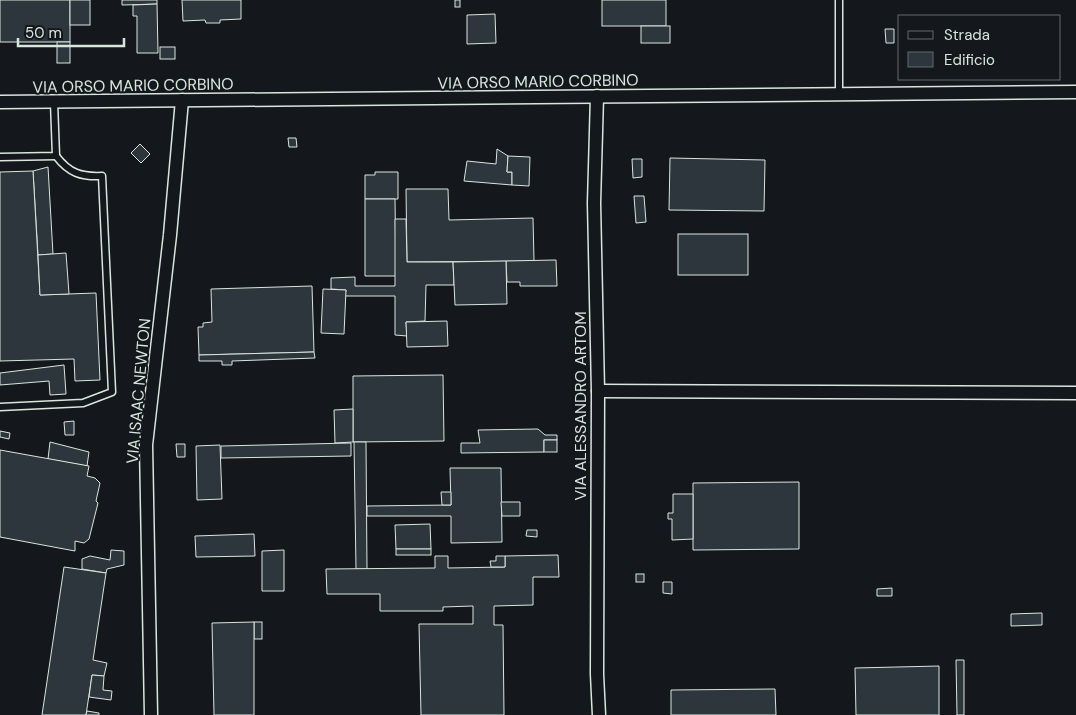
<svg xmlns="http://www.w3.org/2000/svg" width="1076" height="715" font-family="'DM Sans',sans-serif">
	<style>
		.building { fill: #2c363c; stroke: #d8e6dc }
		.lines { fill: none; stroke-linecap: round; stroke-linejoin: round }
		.service-casing { stroke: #d8e6dc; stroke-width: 9 }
		.minor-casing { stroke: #d8e6dc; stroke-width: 15 }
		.service { stroke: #14181c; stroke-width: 6 }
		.minor { stroke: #14181c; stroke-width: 12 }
		.labels { text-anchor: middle; stroke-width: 4; stroke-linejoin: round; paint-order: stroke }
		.street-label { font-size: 16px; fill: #d8e6dc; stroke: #14181c }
	</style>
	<rect width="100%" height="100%" fill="#14181c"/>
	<g class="building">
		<rect x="0" y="0" width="70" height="42"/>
		<rect x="70" y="0" width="20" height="25"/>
		<polygon points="122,0 157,0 157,4 122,5"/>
		<polygon points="182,0 241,0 241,19 220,20 220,23 206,23 205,20 183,21"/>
		<rect x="455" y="0" width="5" height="7"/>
		<rect x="602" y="0" width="64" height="26"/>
		<polygon points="157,4 158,53 137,53 137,16 133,16 133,5"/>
		<polygon points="495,14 496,43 467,44 467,15"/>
		<rect x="641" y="26" width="29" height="17"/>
		<polygon points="885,29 894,29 894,43 886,43"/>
		<rect x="57" y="42" width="13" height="21"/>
		<rect x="160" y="47" width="15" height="12"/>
		<polygon points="288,138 296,138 297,147 289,147"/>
		<polygon points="140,144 150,154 141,163 131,153"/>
		<polygon points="497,149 508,156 507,172 512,172 512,185 464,181 467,161 496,164"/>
		<polygon points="508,156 530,157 529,186 512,185 512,172 507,172"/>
		<polygon points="670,158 765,160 764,211 669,210"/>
		<polygon points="632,159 642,159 642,177 633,178"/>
		<polygon points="48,167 53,254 38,255 33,171"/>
		<polygon points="33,171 40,295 96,293 100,380 75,381 74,359 0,361 0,172"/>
		<polygon points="375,172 398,172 398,199 365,199 365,175 375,175"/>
		<polygon points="406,189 448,189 449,220 533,218 534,261 407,262"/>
		<polygon points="634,196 644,196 646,222 636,223"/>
		<polygon points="365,199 395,199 396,276 365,276"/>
		<polygon points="395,219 406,219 407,262 453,262 454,285 426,285 425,321 406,322 407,336 395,335 395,296 345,296 346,290 331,289 331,278 355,277 355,286 395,286"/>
		<rect x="678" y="234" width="70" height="41"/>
		<polygon points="66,253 69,294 40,295 38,255"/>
		<polygon points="556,260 557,286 520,286 520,282 507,282 506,261"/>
		<polygon points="506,261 507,304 455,305 453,262"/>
		<polygon points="312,286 314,352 199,355 198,327 203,327 203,323 212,322 211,289"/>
		<polygon points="323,289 346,290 344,334 321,333"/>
		<polygon points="447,321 448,346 407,347 406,322"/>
		<polygon points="314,352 315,358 232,361 232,365 222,365 222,361 199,361 199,355"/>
		<polygon points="64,365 66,394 50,395 49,381 0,385 0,373"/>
		<polygon points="443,375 444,441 353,442 353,376"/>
		<polygon points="353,409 353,442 335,443 334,410"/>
		<polygon points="74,421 74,435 65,435 64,422"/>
		<polygon points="538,429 545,435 557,435 557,440 544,440 544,452 461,453 461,443 480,443 478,430"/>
		<polygon points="0,431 10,433 9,439 0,437"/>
		<rect x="544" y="440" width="13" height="12"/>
		<polygon points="50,442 89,452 87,466 48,459"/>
		<polygon points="354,442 366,442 367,569 356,569"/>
		<polygon points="351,443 351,456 221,458 221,446"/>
		<polygon points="176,444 185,444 185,457 177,457"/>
		<polygon points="220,445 222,499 197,500 196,446"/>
		<polygon points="0,450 89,466 87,476 95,478 100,483 96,501 98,503 89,539 84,543 75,541 75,551 0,537"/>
		<polygon points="450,468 501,468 502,542 451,543 451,516 367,516 367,506 451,505"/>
		<polygon points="799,482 799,549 693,550 693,483"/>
		<polygon points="441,492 451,492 451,505 442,505"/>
		<polygon points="673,494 693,494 693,539 672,540 672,519 668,519 668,513 673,513"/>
		<polygon points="501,502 520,502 520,516 502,516"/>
		<polygon points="430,524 431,549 396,549 395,525"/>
		<polygon points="527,530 537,530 537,537 526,536"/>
		<polygon points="254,534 255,556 196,557 195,536"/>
		<rect x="396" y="549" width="35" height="6"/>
		<polygon points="111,550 124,551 124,565 107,569 106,573 82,569 82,559 90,556 110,560"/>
		<polygon points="284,550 284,591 262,591 262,551"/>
		<polygon points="558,555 559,577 533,577 533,605 494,606 494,625 503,625 504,715 421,715 419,624 473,624 473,606 443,607 443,611 380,611 380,594 327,594 326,569 435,568 435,556 448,556 448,568 505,567 505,556"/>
		<polygon points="496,556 505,556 505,567 491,567 490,561 496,561"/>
		<polygon points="64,567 106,573 93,660 107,663 104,676 92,675 86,715 42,715"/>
		<rect x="636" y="574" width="8" height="8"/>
		<polygon points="663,582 672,582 672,594 663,593"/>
		<polygon points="892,588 892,596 877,596 877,589"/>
		<polygon points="1042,613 1042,625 1011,626 1011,614"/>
		<rect x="254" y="622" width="8" height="17"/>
		<polygon points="254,622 254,715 214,715 212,623"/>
		<polygon points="956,660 964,660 964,715 957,715"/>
		<polygon points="939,666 939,715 856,715 855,668"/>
		<polygon points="92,675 104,676 103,690 112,691 111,700 89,697"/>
		<polygon points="775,689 776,715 671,715 671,690"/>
		<polygon points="87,711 99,713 99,715 86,715"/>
	</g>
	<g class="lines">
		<g class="service-casing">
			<g id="service">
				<polyline points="839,94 839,0"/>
				<polyline points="0,157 56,156 54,102"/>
				<path d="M0 407 83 403 112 392 102 176C81 177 69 173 56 156"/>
			</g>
		</g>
		<g class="minor-casing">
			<g id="minor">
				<polyline points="597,96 594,203 598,391 597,674 599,715"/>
				<polyline points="0,102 1076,92"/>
				<polyline points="598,391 1076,393"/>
				<polyline points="151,715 146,445 170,235 182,100"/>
			</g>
		</g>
		<use href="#service" class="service"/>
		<use href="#minor" class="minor"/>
	</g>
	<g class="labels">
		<g class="street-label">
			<text transform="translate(538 81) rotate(-1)" y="6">VIA ORSO MARIO CORBINO</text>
			<text transform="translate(133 85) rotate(-1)" y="6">VIA ORSO MARIO CORBINO</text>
			<text transform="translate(138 391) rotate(-85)" y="6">VIA ISAAC NEWTON</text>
			<text transform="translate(580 406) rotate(-90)" y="6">VIA ALESSANDRO ARTOM</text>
		</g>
	</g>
	<rect x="898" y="15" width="162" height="65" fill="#14181c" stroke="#626a69"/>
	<rect x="908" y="31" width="25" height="8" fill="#14181c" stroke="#626a69"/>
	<text x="944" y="40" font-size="15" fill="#d8e6dc">Strada</text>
	<rect x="908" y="52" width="25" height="15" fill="#2c363c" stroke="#626a69"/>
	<text x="944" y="65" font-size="15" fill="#d8e6dc">Edificio</text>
	<path d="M18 38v8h106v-8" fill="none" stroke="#d8e6dc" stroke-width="2.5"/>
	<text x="25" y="38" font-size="15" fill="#d8e6dc" stroke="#14181c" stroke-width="4" paint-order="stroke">50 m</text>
</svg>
